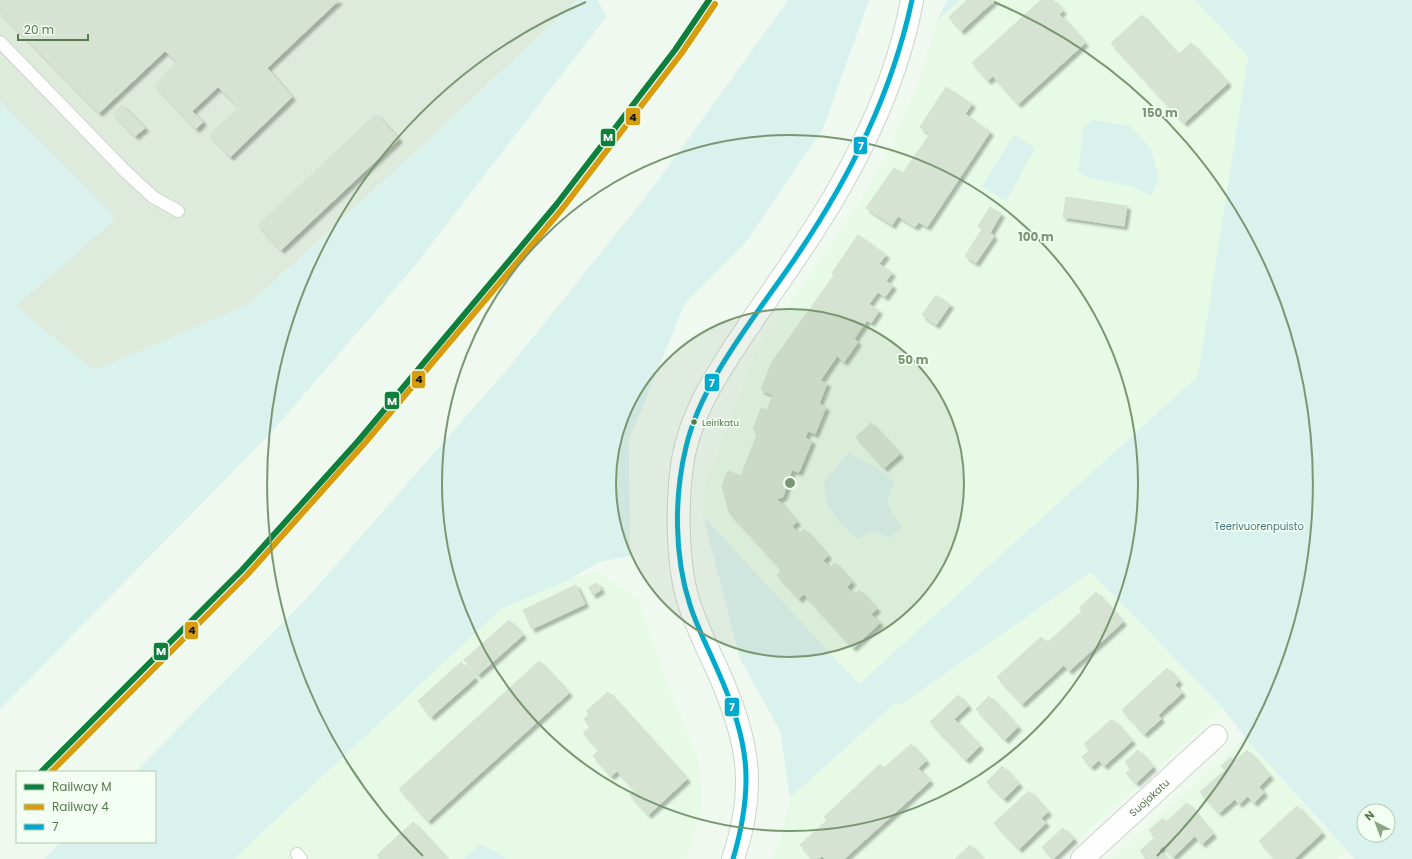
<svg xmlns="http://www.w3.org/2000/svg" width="1412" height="859" font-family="Poppins,sans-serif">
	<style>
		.residential { fill: #e7fae6 }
		.industrial { fill: #deeadc }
		.green { fill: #daf2ed; fill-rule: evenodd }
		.building { fill: #d6e3d3; stroke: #d4e2d1; filter: url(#shadow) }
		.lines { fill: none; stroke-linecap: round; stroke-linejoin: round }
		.service-casing { stroke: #cad6c9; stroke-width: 14 }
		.minor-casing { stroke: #cad6c9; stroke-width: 24 }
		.tertiary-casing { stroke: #cad6c9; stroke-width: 24 }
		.service { stroke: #fdfefd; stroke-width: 12 }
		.minor { stroke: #fdfefd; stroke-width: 22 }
		.tertiary { stroke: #fdfefd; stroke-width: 22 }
		.bus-1-casing { stroke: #f2fff2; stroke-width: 8 }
		.bus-1 { stroke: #00a9ce; stroke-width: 5 }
		.rail-1-casing { stroke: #f2fff2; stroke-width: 9 }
		.rail-2-casing { stroke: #f2fff2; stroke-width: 9 }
		.rail-1 { stroke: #0e7f3c; stroke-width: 6 }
		.rail-2 { stroke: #d79d0f; stroke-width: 6 }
		.ring { fill: none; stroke: #799771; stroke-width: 2 }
		.bus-dot { fill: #577a4c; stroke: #f2fff2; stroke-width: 1.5 }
		.labels { text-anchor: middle; stroke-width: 3.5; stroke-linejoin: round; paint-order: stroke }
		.bus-label { font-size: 9px; fill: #577a4c; stroke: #f2fff2; text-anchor: start }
		.park-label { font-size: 10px; fill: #437880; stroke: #f2fff2 }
		.street-label { font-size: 10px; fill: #577a4c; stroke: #f2fff2 }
		.centre { fill: #799771; stroke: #f2fff2; stroke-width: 2 }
		.ring-label { font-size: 12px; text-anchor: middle; font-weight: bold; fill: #799771; stroke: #f2fff2; stroke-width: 3.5; stroke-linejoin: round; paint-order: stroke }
		.line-badge { stroke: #f2fff2; stroke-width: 1.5 }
		.badge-label { font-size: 11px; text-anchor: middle; font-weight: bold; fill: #fff }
		.pale-badge-label { font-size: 11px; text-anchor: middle; font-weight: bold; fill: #111 }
	</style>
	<defs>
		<filter id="shadow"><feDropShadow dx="3.5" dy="3.5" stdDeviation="1" flood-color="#0004"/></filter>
	</defs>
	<rect width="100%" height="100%" fill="#eff9ef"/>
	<g class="residential">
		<polygon points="960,0 1195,0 1248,57 1198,376 859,684 703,516 704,496 707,481 756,352 863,197 885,157 917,88 937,21"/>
		<polygon points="596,571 638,599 667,683 699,761 702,808 687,859 234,859 501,609 569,580"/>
		<polygon points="1091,572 1223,709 1057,859 771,859 780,840 790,798 896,702 900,706"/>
		<polygon points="1245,738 1347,851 1338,859 1111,859"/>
	</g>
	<polygon class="industrial" points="0,0 577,0 421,147 248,305 94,371 15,306 115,219 0,101"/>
	<g class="green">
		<polygon points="577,0 597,0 607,16 413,268 268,436 0,709 0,101 115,219 16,306 94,371 248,305 421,147"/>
		<polygon points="788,0 869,0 823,129 745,243 685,303 629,440 630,556 599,562 569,580 501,609 234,859 44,859 61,842 155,842 155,772 135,772 307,598 510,366 655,185"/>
		<polygon points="947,0 960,0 937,21"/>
		<path d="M1195 0H1412V859H1355L1245 738 1223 708 1091 572 899 706 896 702 790 798 780 731 740 659 703 516 859 684 1198 376 1248 57ZM1364 811H1388V835H1364Z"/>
		<polygon points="1093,120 1130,126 1151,149 1159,178 1152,196 1131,186 1091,179 1078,172 1083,128"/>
		<polygon points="1014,135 1035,148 1006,201 982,186"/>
		<polygon points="848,453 879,469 894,482 887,501 892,513 902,527 889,537 872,531 858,539 843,526 827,505 824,482"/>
		<polygon points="480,844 500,854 506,859 463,859"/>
	</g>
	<g class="building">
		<polygon points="0,0 339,0 267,68 292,97 230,157 210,135 239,107 218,87 192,111 203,122 196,129 155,85 177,62 165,51 99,113 0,12"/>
		<polygon points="967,0 995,0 961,31 949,17"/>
		<polygon points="1041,0 1053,0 1063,11 1059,14 1085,43 1018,104 993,76 988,81 972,63"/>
		<polygon points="1142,15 1178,55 1191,43 1228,83 1184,123 1111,43"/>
		<polygon points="946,87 972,104 965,114 990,132 927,227 919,222 915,227 898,216 892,225 866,208 894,168 903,173 930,134 920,127"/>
		<polygon points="122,105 145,128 135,136 113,113"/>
		<polygon points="376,114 399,139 281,250 258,225"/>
		<polygon points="1066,197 1127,206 1124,226 1063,217"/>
		<polygon points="990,207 1001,214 990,233 994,236 976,263 965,256 982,229 978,226"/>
		<polygon points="858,235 886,255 879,264 892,273 886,281 893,286 885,297 878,292 869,304 879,311 871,323 867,320 854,339 858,342 844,362 837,356 820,381 827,383 819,404 826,407 815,434 808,431 805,438 812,441 799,472 792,470 783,497 777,499 797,522 792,526 799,534 804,529 828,556 823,560 830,568 835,563 852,582 847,587 854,595 859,590 877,609 871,614 880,623 853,648 804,594 799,599 777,575 782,570 729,512 722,486 728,471 741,476 758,432 753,430 761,408 767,410 773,395 761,390 772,362 834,275 832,273"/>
		<polygon points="936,295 950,305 936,325 922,315"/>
		<polygon points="871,423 900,454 884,468 856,437"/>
		<polygon points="597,583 601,590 593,595 589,587"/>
		<polygon points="576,585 585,604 532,629 523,610"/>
		<polygon points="1096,592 1123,622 1069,671 1064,665 1022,704 997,677 1041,637 1047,643 1082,611 1079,608"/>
		<polygon points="509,620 523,635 478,675 464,660"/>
		<polygon points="539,661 569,693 428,821 399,789"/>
		<polygon points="461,662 475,678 431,717 418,701"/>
		<polygon points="1167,668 1179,681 1175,685 1182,693 1158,715 1161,719 1144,734 1122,710"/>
		<polygon points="608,692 687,779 648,815 630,795 635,791 617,771 611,776 593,756 599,750 583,733 590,727 584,719 589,714 586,711"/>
		<polygon points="958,695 968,706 954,719 980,746 966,760 930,722"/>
		<polygon points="989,696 1018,727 1005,740 976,709"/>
		<polygon points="1112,719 1132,741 1104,766 1099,760 1091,767 1082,757 1090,750 1084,744"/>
		<polygon points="911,744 926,761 918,768 930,781 844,859 825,859 822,856 818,859 813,859 800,845 827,820 824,817 880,764 884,768"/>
		<polygon points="1138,750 1153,767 1136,783 1126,773 1131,769 1125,762"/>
		<polygon points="1247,750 1270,776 1259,787 1264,793 1254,803 1248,796 1239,804 1235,799 1219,813 1200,792 1225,770 1221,766 1231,757 1235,761"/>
		<polygon points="1002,766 1019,784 1004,799 987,782"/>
		<polygon points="1029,791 1048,812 1041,818 1046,823 1019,849 994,823"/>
		<polygon points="1187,803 1213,834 1202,844 1195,836 1173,857 1163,846 1159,850 1167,859 1148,859 1140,851 1155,837 1149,830 1163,818 1166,822"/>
		<polygon points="1297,806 1322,833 1294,859 1275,859 1259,841"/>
		<polygon points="413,822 447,859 380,859 377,855"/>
		<polygon points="1063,828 1074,839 1053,859 1042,847"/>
		<polygon points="970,845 983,859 955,859"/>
	</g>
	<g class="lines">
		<g class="service-casing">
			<g id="service">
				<polyline points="0,42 125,171 153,197 178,211"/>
				<polyline points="297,854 301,859"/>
			</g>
		</g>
		<g class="minor-casing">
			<g id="minor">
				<path id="s1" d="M1082 859 1216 736"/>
			</g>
		</g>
		<g class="tertiary-casing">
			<path id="tertiary" d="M733 859C758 786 748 738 717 669 706 645 694 622 687 596 677 560 677 502 682 466 689 413 721 367 750 324 771 293 793 262 813 231 859 160 897 83 912 0"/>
		</g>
		<use href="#service" class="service"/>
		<use href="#minor" class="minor"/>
		<use href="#tertiary" class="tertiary"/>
		<g class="bus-1-casing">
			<path id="bus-1" d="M733 859C755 784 749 740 717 669 708 648 697 627 690 605 674 556 674 496 686 447 702 379 759 312 798 254 851 175 892 93 912 0"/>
		</g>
		<use href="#bus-1" class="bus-1"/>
		<g class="rail-1-casing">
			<polyline id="rail-1" points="41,772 242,570 359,440 556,205 675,50 709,0"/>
		</g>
		<g class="rail-2-casing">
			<polyline id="rail-2" points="51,772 247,575 364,444 562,209 681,54 715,4"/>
		</g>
		<use href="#rail-1" class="rail-1"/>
		<use href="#rail-2" class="rail-2"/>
	</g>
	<circle cx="790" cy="483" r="174" fill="#799771" fill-opacity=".12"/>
	<g class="ring">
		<circle cx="790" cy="483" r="174"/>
		<circle cx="790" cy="483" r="348"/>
		<path d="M423 856A523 523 0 0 1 586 2M994 2A523 523 0 0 1 1157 856"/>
	</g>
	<circle class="bus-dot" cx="694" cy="422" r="3.5"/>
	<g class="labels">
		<g class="bus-label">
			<text x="702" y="426">Leirikatu</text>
		</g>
		<g class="park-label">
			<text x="1259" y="530">Teerivuorenpuisto</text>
		</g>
		<g class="street-label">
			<text dy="4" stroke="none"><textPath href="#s1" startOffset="91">Suojakatu</textPath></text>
		</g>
	</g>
	<circle cx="790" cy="483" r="6" class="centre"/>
	<g class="ring-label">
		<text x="1160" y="117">150 m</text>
		<text x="1036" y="241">100 m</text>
		<text x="913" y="364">50 m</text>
	</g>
	<g class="line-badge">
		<rect x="625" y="107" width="16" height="19" rx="4" fill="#d79d0f"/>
		<rect x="600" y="128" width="16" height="19" rx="4" fill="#0e7f3c"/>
		<rect x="853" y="136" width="15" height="19" rx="4" fill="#00a9ce"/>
		<rect x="411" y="370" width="15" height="19" rx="4" fill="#d79d0f"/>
		<rect x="704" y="373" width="16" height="19" rx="4" fill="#00a9ce"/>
		<rect x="384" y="391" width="16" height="19" rx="4" fill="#0e7f3c"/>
		<rect x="184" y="621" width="15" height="19" rx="4" fill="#d79d0f"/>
		<rect x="153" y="642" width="16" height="19" rx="4" fill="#0e7f3c"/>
		<rect x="724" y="697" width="16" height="20" rx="4" fill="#00a9ce"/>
	</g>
	<g class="badge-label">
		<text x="608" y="141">M</text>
		<text x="861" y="150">7</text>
		<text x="712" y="387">7</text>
		<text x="392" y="405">M</text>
		<text x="161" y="655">M</text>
		<text x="732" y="711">7</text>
	</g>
	<g class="pale-badge-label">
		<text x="633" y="121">4</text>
		<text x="419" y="383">4</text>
		<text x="192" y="634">4</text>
	</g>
	<rect x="16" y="771" width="140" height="72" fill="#f2fff2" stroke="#b4cab0"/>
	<rect x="24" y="784" width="20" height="6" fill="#0e7f3c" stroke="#b4cab0"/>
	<text x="52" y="791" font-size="12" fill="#577a4c">Railway M</text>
	<rect x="24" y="804" width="20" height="6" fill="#d79d0f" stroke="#b4cab0"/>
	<text x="52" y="811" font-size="12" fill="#577a4c">Railway 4</text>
	<rect x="24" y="824" width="20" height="6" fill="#00a9ce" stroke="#b4cab0"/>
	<text x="52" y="831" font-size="12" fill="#577a4c">7</text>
	<g transform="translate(1376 823) rotate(318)"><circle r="19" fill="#f2fff2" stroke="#b4cab0"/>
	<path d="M0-3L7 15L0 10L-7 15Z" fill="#8ca685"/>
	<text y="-6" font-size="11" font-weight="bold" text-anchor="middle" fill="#577a4c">N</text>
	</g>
	<path d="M18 34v6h70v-6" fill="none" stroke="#577a4c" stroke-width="2"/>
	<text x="24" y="34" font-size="12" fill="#577a4c" stroke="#f2fff2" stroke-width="3" paint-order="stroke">20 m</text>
</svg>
